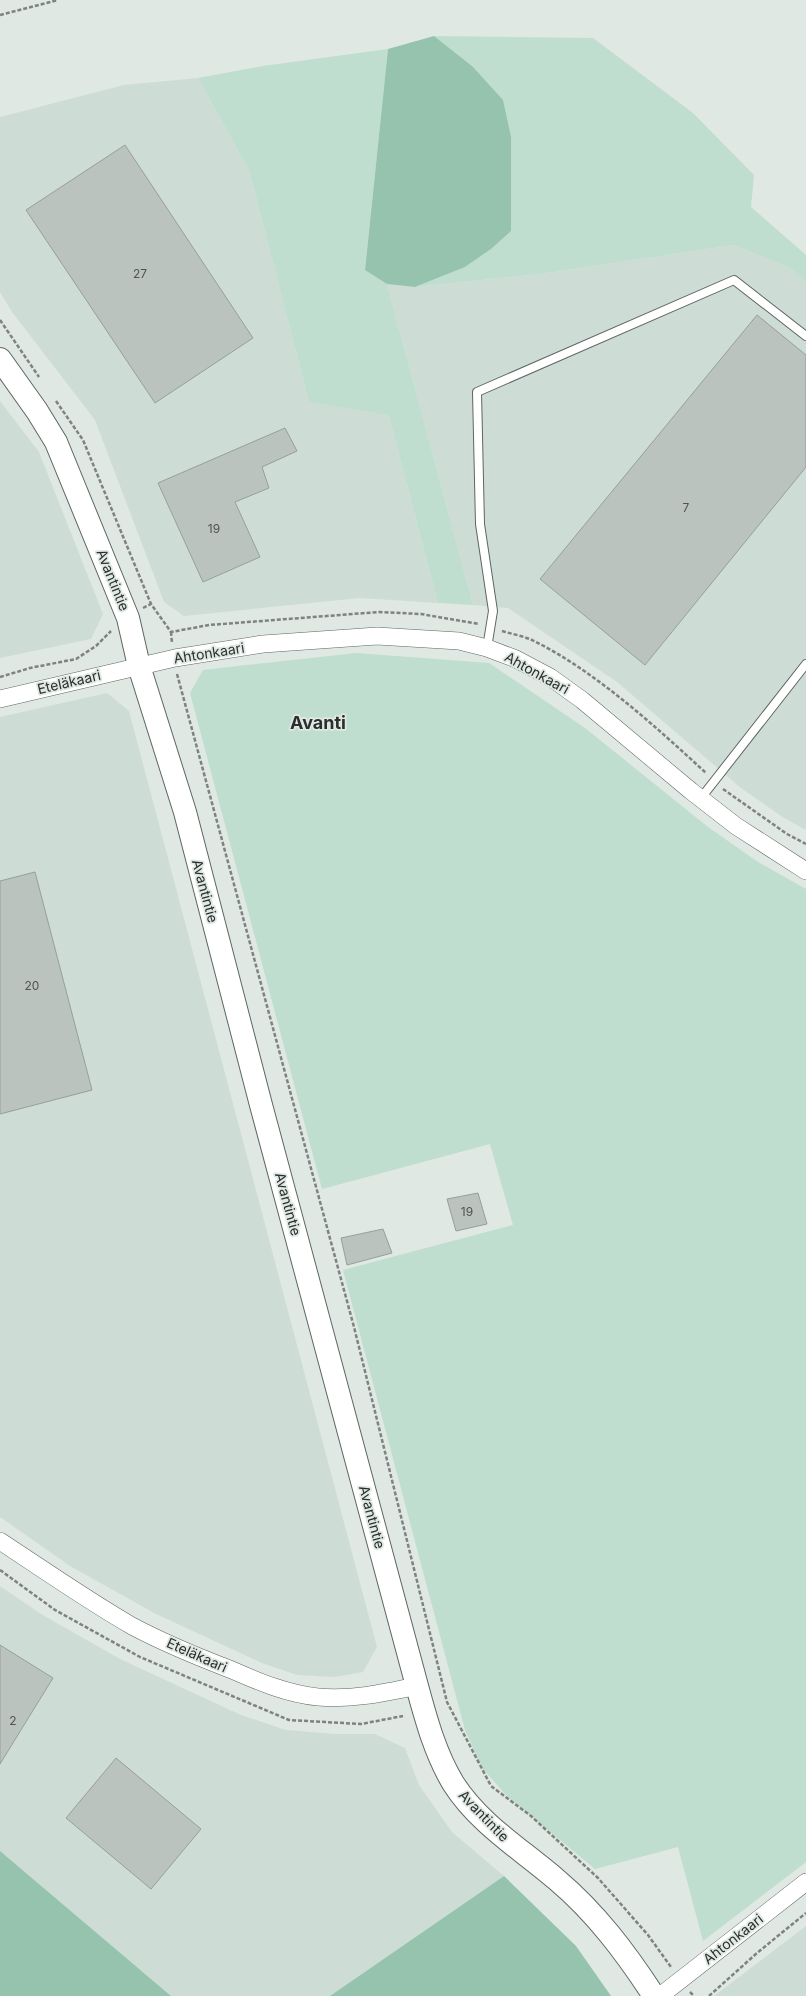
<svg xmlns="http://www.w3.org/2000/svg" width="806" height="1996" font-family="Inter,sans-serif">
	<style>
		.built { fill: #cdddd5 }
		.green { fill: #bfdecf }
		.forest { fill: #95c3ad }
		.building { fill: #bac3be; stroke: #969f9a }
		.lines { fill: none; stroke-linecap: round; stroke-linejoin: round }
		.lane-casing { stroke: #5e6662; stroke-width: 10 }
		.street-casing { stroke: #5e6662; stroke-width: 18 }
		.secondary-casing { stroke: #5e6662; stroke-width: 24 }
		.path { stroke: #7d8380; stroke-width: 2.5; stroke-dasharray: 4 2; stroke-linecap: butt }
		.lane { stroke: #fff; stroke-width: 8 }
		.street { stroke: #fff; stroke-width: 17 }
		.secondary { stroke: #fff; stroke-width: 22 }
		.labels { text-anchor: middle; stroke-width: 3.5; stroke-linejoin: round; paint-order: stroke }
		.number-label { font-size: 12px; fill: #4f5451 }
		.street-label { font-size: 14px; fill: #2b2f2d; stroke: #dfe8e3 }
		.district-label { font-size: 18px; font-weight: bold; fill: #2b2f2d; stroke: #dfe8e3 }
	</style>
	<rect width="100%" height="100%" fill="#dfe8e3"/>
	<g class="built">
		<polygon points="198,78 249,170 309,402 389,416 438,603 360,598 184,616 164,602 95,420 12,312 0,292 0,117 124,85"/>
		<polygon points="734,245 788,267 806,281 806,830 784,818 741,788 617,682 508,608 473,605 387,284 415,287 540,274"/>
		<polygon points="0,401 39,452 103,614 91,639 0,658"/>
		<polygon points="107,693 129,711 377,1647 363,1672 335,1677 297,1675 262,1663 156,1614 70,1566 0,1517 0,717"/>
		<polygon points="0,1586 41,1614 120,1659 241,1715 286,1730 334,1734 375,1734 405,1748 419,1785 452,1832 504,1876 330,1996 171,1996 0,1851"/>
		<polygon points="806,1926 806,1996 714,1996"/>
	</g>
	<g class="green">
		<polygon points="434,36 593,38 693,113 754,175 751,207 806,255 806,281 788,267 734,245 540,274 415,287 465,267 491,249 511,231 472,66"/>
		<polygon points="388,49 365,269 387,284 473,605 438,603 389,416 309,402 249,170 198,78 263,66"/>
		<polygon points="356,653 489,663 585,728 708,827 758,862 806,889 806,1862 703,1941 678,1847 595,1869 507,1796 482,1768 465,1730 343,1270 513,1225 490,1144 322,1189 190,693 203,670"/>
	</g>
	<g class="forest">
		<polygon points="434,36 472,66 503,100 511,137 511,231 491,249 465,267 415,287 387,284 365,270 388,49"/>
		<polygon points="0,1851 171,1996 0,1996"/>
		<polygon points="504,1876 576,1946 611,1996 330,1996"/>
	</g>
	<g class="building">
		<polygon points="125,145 253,338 155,403 26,210"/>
		<polygon points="757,315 806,355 806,467 645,665 540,579"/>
		<polygon points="285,428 297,451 262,467 269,488 235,502 260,557 203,582 158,483"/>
		<polygon points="35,872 92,1090 0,1114 0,881"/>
		<polygon points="478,1193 487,1224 456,1231 447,1199"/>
		<polygon points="383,1229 392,1253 347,1265 341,1238"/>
		<polygon points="0,1645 53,1678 0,1764"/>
		<polygon points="116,1758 201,1829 151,1889 66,1818"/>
	</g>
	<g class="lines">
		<g class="lane-casing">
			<g id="lane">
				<polyline points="487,648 493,611 480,524 477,392 734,280 806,336"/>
				<polyline points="701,798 806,664"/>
			</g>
		</g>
		<g class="street-casing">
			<g id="street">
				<polyline points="0,699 175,658 263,644 377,636 459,641 487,648 516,659 550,677 582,700 691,791 736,826 806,871"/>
				<path d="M0 1541C44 1570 87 1600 132 1626 164 1643 198 1657 232 1670 259 1682 288 1694 318 1697 352 1700 384 1693 417 1686"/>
				<polyline points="660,1996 806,1882"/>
			</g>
		</g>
		<g class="secondary-casing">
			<path id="secondary" d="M0 359 37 411 56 442 128 618 139 666 185 812 261 1105 417 1686C426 1719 435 1753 453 1783 479 1824 521 1849 557 1880 596 1913 626 1953 654 1996"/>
		</g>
		<g class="path">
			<polyline points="0,15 58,0"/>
			<polyline points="0,320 39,377"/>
			<polyline points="56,401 83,440 151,604"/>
			<polyline points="143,608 151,604 171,632 209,625 379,612 421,614 479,624"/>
			<path d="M502 631C512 634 523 636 532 640 594 670 656 727 706 773"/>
			<polyline points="171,632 172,643"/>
			<polyline points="177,674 354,1327 447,1702 491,1786 531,1816 598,1878 648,1935 671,1967"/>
			<polyline points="0,677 30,668 76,659 96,646 111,631"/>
			<polyline points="723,789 787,834 806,844"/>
			<polyline points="0,1570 55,1610 140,1657 289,1720 361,1724 403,1716"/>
			<polyline points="690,1992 694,1996"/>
			<polyline points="709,1996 757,1953 806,1913"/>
		</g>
		<use href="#lane" class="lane"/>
		<use href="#street" class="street"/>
		<use href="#secondary" class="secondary"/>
	</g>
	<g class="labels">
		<g class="number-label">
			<text x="140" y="278">27</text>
			<text x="686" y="512">7</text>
			<text x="214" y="533">19</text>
			<text x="32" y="990">20</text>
			<text x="467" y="1216">19</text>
			<text x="13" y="1725">2</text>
		</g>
		<g class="street-label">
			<text transform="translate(113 580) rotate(68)" y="5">Avantintie</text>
			<text transform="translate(209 653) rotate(-9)" y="5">Ahtonkaari</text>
			<text transform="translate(537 673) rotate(29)" y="5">Ahtonkaari</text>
			<text transform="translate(69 682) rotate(-13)" y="5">Eteläkaari</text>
			<text transform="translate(205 891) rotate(75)" y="5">Avantintie</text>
			<text transform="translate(288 1204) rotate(75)" y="5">Avantintie</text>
			<text transform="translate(372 1517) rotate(75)" y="5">Avantintie</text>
			<text transform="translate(197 1655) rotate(24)" y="5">Eteläkaari</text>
			<text transform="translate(484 1816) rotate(46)" y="5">Avantintie</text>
			<text transform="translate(733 1939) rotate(-38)" y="5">Ahtonkaari</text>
		</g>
		<g class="district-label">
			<text x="318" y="729">Avanti</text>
		</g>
	</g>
</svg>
